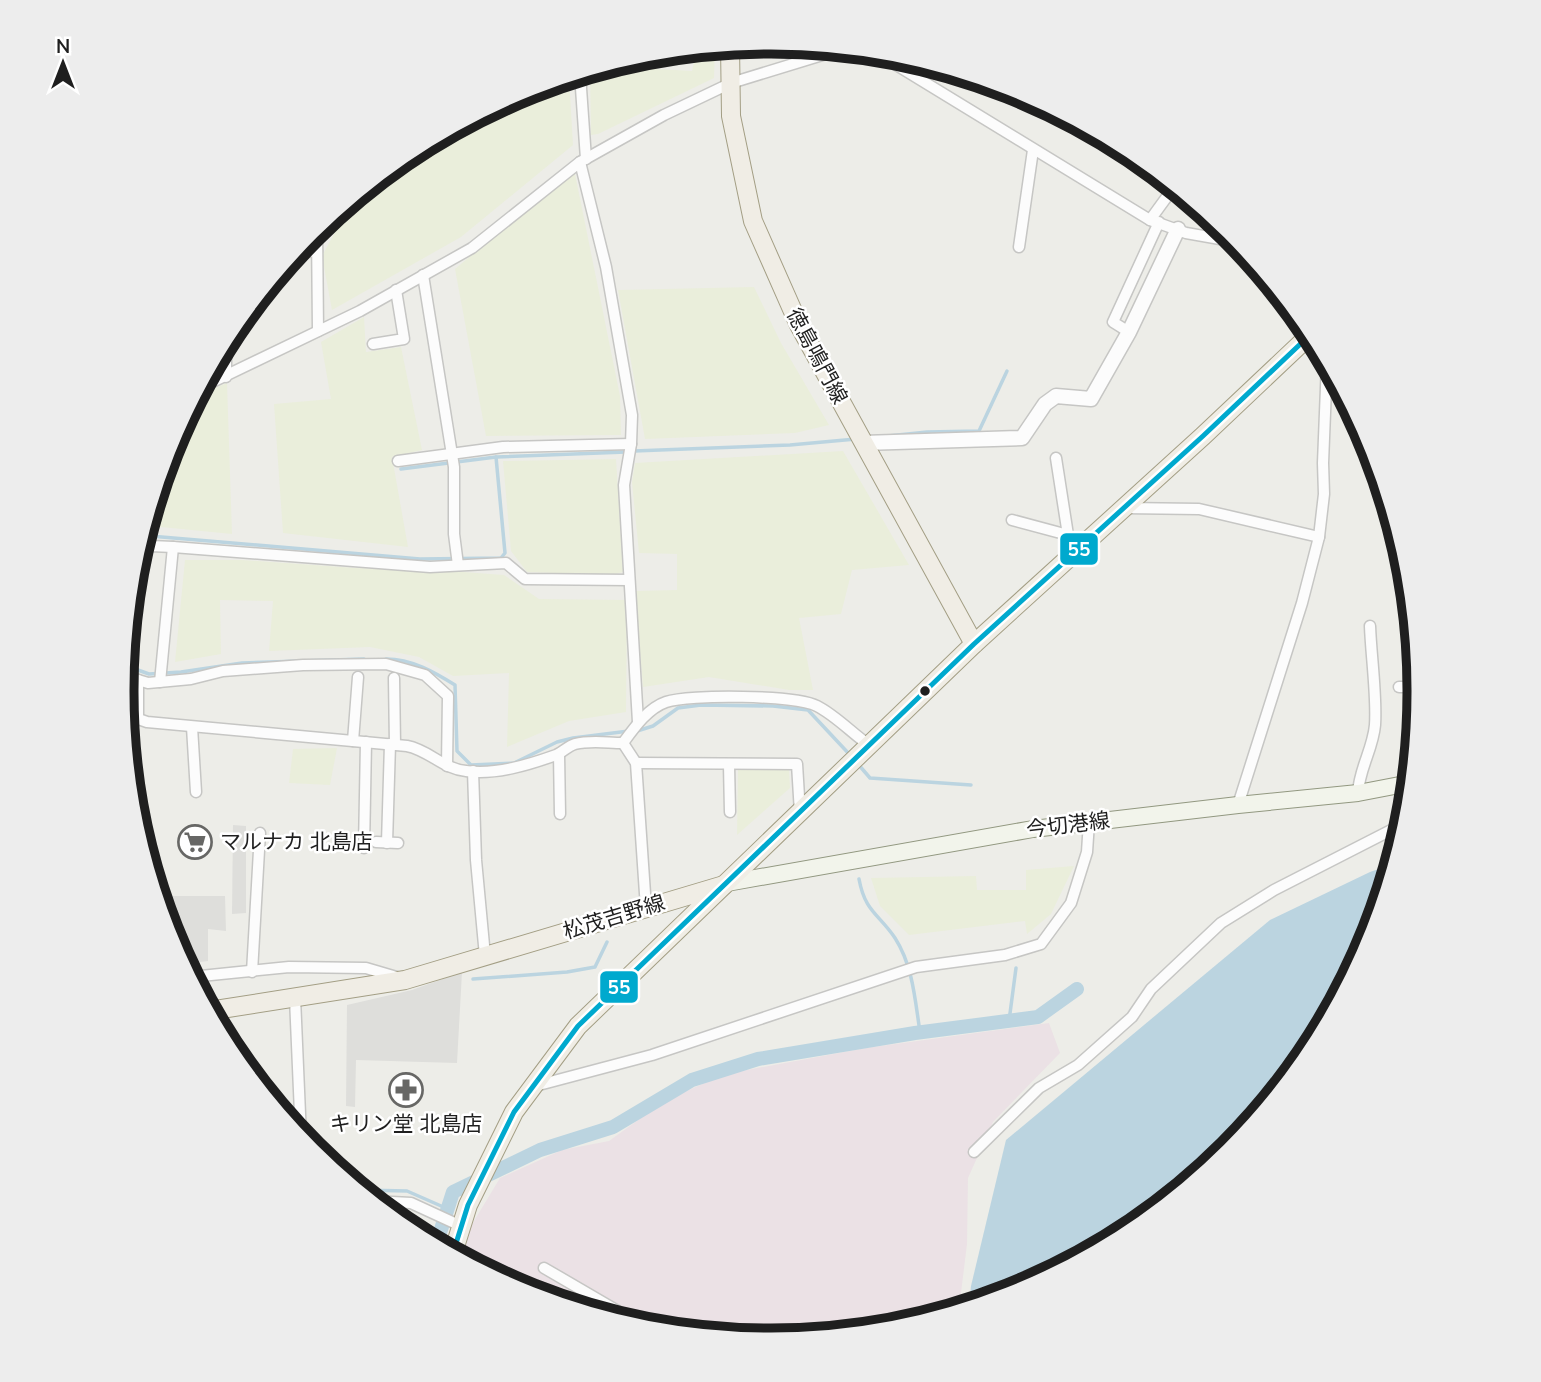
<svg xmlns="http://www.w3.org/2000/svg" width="1541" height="1382" font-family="'Nunito Sans','Noto Sans JP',sans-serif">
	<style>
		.industrial { fill: #ebe1e5 }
		.farmland { fill: #eaeedb }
		.parking { fill: #dededb }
		.water { fill: #bbd4e0 }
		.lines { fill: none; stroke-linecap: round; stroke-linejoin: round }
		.stream { stroke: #bbd4e0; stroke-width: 3.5 }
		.canal { stroke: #bbd4e0; stroke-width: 14 }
		.minor-casing { stroke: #c6c6c4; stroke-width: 13 }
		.tertiary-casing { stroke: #c6c6c4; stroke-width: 17 }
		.secondary-casing { stroke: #929880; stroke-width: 18 }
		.primary-casing { stroke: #a39e84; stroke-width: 20 }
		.minor { stroke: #fcfcfc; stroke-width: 10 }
		.tertiary { stroke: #fcfcfc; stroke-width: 14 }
		.secondary { stroke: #f2f4eb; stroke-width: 16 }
		.primary { stroke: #f0ede5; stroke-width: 18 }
		.bus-1-casing { stroke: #fff; stroke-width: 10 }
		.bus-1 { stroke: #00a9ce; stroke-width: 5 }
		.bus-dot { fill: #1f1f1f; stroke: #fff; stroke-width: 2.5 }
		.labels { text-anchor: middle; stroke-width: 5; stroke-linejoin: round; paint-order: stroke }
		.street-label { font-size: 21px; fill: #1f1f1f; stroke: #fff }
		.poi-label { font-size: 21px; fill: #1f1f1f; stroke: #fff; text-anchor: start }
		.rim { fill: none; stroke: #1f1f1f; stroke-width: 9 }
		.line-badge { stroke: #fff; stroke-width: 2.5 }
		.badge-label { font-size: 19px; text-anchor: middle; font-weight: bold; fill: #fff }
	</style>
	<rect width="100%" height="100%" fill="#edede8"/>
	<polygon class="industrial" points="1049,1023 1060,1053 993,1122 968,1178 967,1244 959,1309 897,1328 770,1340 644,1327 522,1290 461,1258 468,1231 500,1178 562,1150 609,1141 666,1100 725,1074 866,1048"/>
	<g class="farmland">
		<polygon points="715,47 714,78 598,134 591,135 590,71 605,66 692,71 697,49"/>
		<polygon points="569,77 573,145 461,237 332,310 322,256 335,232 332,215 410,151 523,91"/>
		<polygon points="574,169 620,396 621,435 486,436 455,269"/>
		<polygon points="754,287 781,343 829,425 795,433 645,439 618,290"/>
		<polygon points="364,317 366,352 401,347 422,450 392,457 408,547 283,533 274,404 331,399 321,342"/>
		<polygon points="227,383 232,534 161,527 145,529 171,442 196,396"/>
		<polygon points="843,451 909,565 852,570 841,614 799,618 813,690 789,690 709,677 643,687 635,591 677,590 677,554 639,553 632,482 635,463"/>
		<polygon points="616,459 623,572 612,575 527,572 511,551 503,461"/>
		<polygon points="185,560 242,560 356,568 436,570 504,575 539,599 627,600 626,712 569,721 507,747 509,673 453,676 419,657 370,647 269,651 273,601 220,600 221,654 175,662"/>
		<polygon points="337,748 330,785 289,783 293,749"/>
		<polygon points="789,769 790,788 737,835 738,770"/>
		<polygon points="1074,866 1051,914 1027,934 1025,921 909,935 880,906 871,878 976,876 977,890 1026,890 1026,870"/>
	</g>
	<g class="parking">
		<polygon points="233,825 246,826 246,913 232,914"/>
		<polygon points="158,896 225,896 226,931 208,929 208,961 184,964 171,939"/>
		<polygon points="462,972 457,1063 356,1060 355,1107 346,1106 347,1005 412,990"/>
	</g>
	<polygon class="water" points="1393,864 1370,940 1310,1052 1229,1150 1131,1231 1018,1291 969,1306 971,1286 1006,1140 1270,920 1370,872"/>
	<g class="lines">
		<g class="stream">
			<polyline points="321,232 325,228 324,222"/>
			<polyline points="302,244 308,243 315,237"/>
			<polyline points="888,436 927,432 979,431 1007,371"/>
			<polyline points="634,451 790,445 856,439"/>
			<polyline points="401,469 496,457 626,452"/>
			<polyline points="142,539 150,536 420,559 501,558 505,553 496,457"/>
			<path d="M386 659C412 659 434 672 455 685L457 751 471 765 514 763 557 742 573 738 629 731"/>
			<polyline points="124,665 149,674 181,672 242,663 364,659"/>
			<polyline points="637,731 653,726 678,708 701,705 773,706 808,710 851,756"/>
			<polyline points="858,764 870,778 971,785"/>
			<path d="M859 879C865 912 879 914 895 938 913 966 915 1000 920 1032"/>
			<polyline points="473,979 567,972 595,967 607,942"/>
			<polyline points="1009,1021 1016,968"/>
			<polyline points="361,1190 407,1191 448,1209"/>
		</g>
		<polyline class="canal" points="436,1245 453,1192 540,1150 613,1127 692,1080 758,1059 915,1033 1038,1017 1077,989"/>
		<g class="minor-casing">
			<g id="minor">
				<polyline points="875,52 1150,220 1186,233 1237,242"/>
				<polyline points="580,74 586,159"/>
				<polyline points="580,162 606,267 632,415 631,444 624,485 638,722"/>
				<polyline points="1150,220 1174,187"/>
				<polyline points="317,228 318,331"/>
				<polyline points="1019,247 1033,150"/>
				<polyline points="294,253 317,251"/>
				<polyline points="423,275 454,467 454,534 458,565"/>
				<polyline points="1129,332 1113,322 1159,222"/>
				<polyline points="226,340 226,377"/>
				<polyline points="373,344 404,339 396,290"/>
				<polyline points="200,388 360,311 472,248 580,162 664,115 731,83 842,49"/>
				<polyline points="1056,458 1068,535 1076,551"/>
				<polyline points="398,461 503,447 631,444"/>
				<polyline points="1124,508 1199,509 1319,537"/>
				<polyline points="1012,520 1068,535"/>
				<polyline points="139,549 151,546 173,547 430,567 506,563 525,579 629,580"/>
				<polyline points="1409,649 1410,687"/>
				<polyline points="123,675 138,680 138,719"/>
				<polyline points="394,678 395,745"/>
				<polyline points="138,680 148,683 191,679 223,671 303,665 386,664 425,675 448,696 447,766"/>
				<polyline points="160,682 173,547"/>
				<polyline points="1399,687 1419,687"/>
				<path d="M124 714 147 722 407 746C429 750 443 769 466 771 496 775 528 765 556 755 563 752 568 746 575 744 591 740 607 743 623 743"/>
				<polyline points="192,727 196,792"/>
				<polyline points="353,741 358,677"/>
				<path d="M623 743C634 728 648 708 666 702 689 694 796 695 817 706 835 715 853 734 869 745"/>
				<polyline points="623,743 636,763 646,908"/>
				<polyline points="559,754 560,814"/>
				<polyline points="636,763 797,764 800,813"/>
				<polyline points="729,765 730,812"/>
				<polyline points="473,771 476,860 485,956"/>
				<path d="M1358 793C1359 769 1373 749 1375 725 1377 696 1371 655 1370 626"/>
				<polyline points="1238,805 1302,603 1319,537 1324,494 1323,463 1327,362"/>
				<polyline points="376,842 398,843"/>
				<polyline points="387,843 390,744"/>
				<polyline points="364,848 366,742"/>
				<polyline points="252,972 260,833"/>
				<polyline points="191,977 289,967 366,968 400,978"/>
				<polyline points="295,998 301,1137"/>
				<polyline points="535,1086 652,1055 916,967 1005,955 1041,944 1071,903 1087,852 1089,822"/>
				<polyline points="974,1152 1039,1088 1078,1065 1132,1017 1151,989 1221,923 1274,890 1405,823"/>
				<polyline points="373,1201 411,1203 461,1226"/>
				<polyline points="544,1268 647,1328"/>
			</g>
		</g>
		<g class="tertiary-casing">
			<polyline id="tertiary" points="863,443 1022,438 1045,404 1056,396 1091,399 1129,332 1178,229"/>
		</g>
		<g class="secondary-casing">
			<polyline id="secondary" points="727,883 1033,829 1238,805 1358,793 1410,783"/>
		</g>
		<g class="primary-casing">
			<g id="primary">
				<polyline points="730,46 731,116 753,221 799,325 974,644"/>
				<polyline points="209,1011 405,980 724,885"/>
				<polyline points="453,1253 468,1205 514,1112 578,1026 974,644 1203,436 1312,333"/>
			</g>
		</g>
		<use href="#minor" class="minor"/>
		<use href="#tertiary" class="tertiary"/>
		<use href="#secondary" class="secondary"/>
		<use href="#primary" class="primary"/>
		<g class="bus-1-casing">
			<polyline id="bus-1" points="453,1253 468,1205 514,1112 578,1026 974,644 1203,436 1312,333"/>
		</g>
		<use href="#bus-1" class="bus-1"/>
	</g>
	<defs>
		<g id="supermarket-ring" transform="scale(1.75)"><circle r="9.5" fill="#fff" stroke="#676765" stroke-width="1.5"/><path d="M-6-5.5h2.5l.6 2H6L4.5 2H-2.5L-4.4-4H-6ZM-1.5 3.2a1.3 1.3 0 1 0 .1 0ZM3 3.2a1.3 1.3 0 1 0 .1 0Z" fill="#676765"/></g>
		<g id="pharmacy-ring" transform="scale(1.75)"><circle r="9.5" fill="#fff" stroke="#676765" stroke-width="1.5"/><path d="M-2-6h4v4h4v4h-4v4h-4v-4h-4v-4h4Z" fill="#676765"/></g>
	</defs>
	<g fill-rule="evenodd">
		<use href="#supermarket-ring" x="195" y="842"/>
		<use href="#pharmacy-ring" x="406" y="1090"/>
	</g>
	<circle class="bus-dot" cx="925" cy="691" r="6"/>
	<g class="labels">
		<g class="street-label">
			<text transform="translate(817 356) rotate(62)" y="7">徳島鳴門線</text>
			<text transform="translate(1068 825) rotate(-7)" y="7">今切港線</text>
			<text transform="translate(614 917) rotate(-17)" y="7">松茂吉野線</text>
		</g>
		<g class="poi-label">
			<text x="220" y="849">マルナカ 北島店</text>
			<text x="406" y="1131" text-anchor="middle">キリン堂 北島店</text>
		</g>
	</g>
	<path d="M0 0H1541V1382H0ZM770 54H771A636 636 0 0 1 1407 690V692A636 636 0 0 1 771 1328H770A636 636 0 0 1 134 692V690A636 636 0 0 1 770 54Z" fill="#ededed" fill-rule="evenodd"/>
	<path class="rim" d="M770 54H771A636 636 0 0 1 1407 690V692A636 636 0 0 1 771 1328H770A636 636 0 0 1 134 692V690A636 636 0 0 1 770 54Z"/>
	<g class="line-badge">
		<rect x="1059" y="532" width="40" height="34" rx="7" fill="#00a9ce"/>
		<rect x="599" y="970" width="40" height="34" rx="7" fill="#00a9ce"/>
	</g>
	<g class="badge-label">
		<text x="1079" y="556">55</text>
		<text x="619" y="994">55</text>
	</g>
	<g transform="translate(63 63)" stroke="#ffffff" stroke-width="5" paint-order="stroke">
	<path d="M0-5L12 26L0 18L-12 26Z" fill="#1f1f1f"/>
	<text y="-10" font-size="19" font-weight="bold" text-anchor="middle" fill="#1f1f1f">N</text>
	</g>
</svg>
